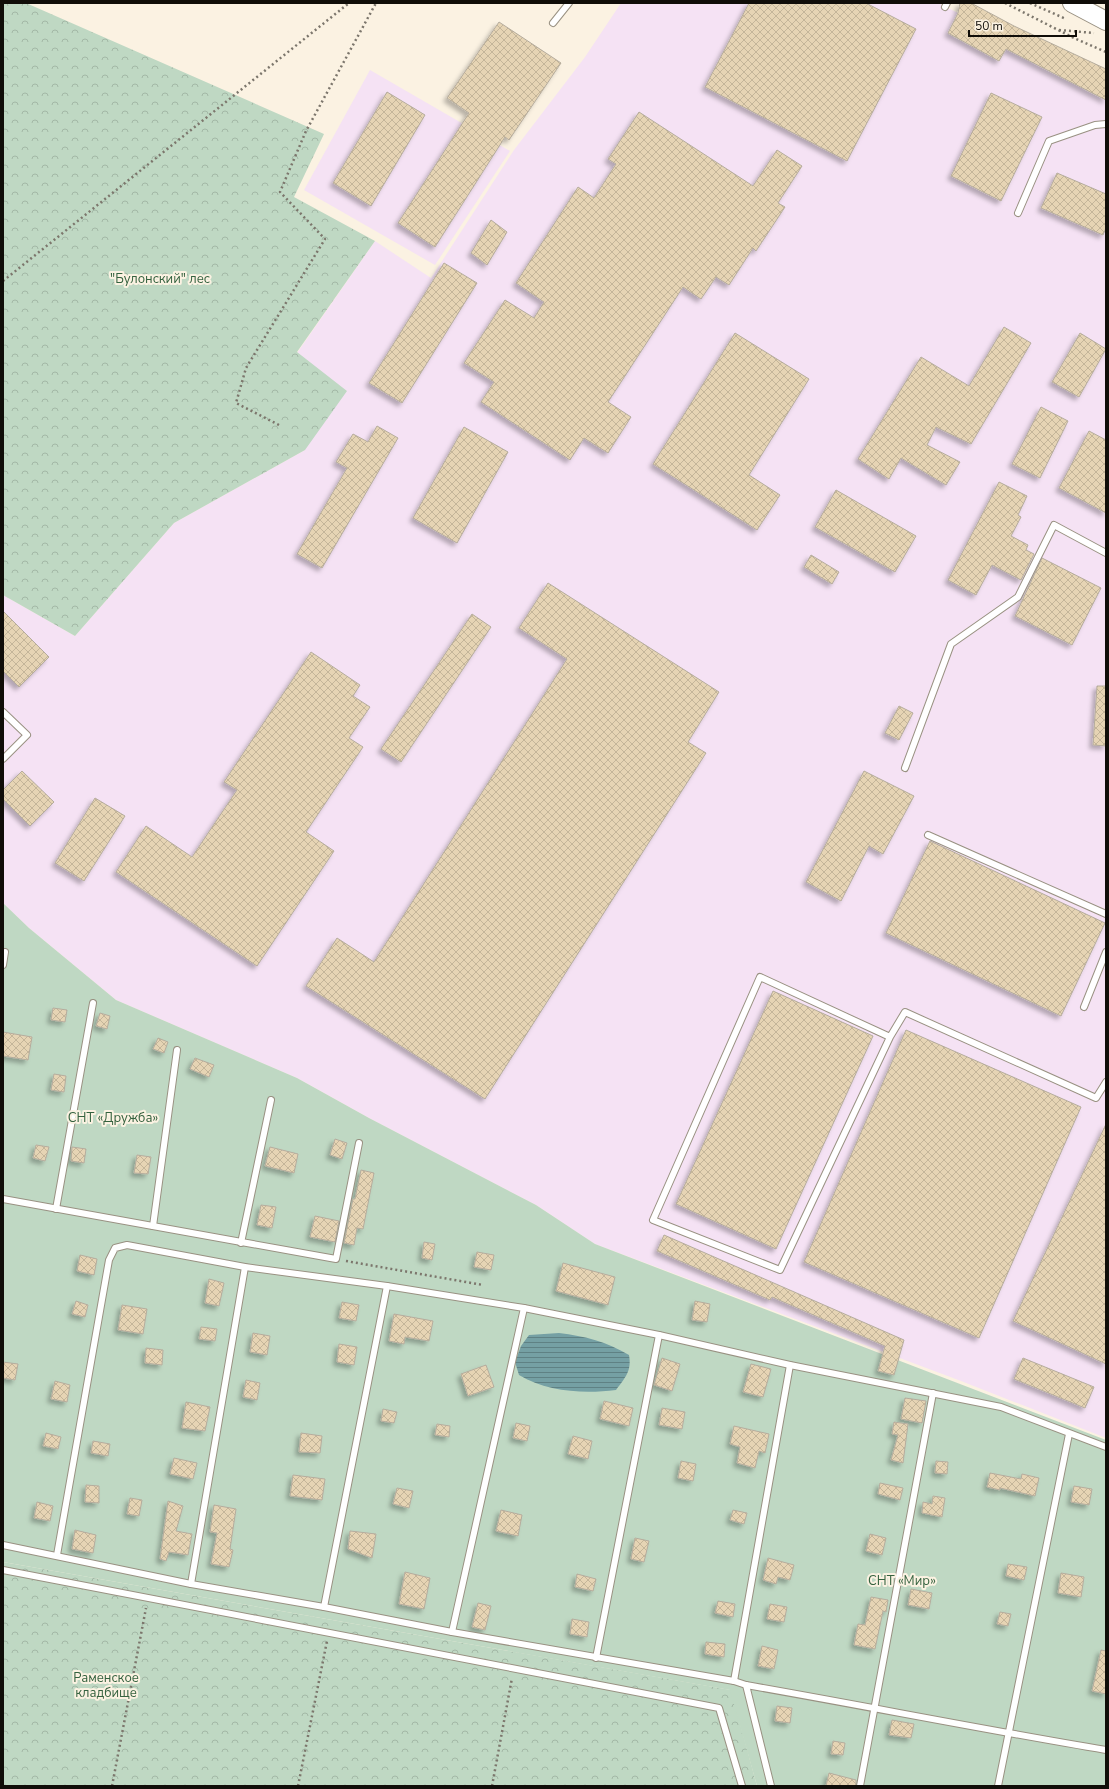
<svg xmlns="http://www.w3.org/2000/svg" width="1109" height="1789" font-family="'Nunito Sans',sans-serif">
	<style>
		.industrial { fill: #f5e2f4 }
		.forest { fill: url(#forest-crowns) }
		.garden { fill: #bfd8c3 }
		.water { fill: url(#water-rules) }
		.building { fill: url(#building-cross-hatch); stroke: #b5ac9d; filter: url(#shadow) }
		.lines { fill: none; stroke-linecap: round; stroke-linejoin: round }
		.service-casing { stroke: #999182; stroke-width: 8 }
		.secondary-casing { stroke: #999182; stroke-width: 20 }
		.path { stroke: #7c766c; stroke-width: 2.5; stroke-dasharray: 2 3; stroke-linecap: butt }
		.service { stroke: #fff; stroke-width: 6 }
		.secondary { stroke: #fff; stroke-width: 18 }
		.labels { text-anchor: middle; stroke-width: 4; stroke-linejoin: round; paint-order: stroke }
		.park-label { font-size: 13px; fill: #35623f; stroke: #fbf2e2 }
	</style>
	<defs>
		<pattern id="forest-crowns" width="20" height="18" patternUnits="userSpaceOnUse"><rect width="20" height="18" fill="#bfd8c3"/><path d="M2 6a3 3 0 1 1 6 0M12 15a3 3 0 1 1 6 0" fill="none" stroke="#a3b8a6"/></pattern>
		<pattern id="water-rules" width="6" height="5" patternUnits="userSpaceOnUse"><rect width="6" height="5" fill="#75a0a4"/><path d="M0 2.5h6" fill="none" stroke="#5f8184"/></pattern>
		<pattern id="building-cross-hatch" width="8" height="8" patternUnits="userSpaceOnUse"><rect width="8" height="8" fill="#e6d4b4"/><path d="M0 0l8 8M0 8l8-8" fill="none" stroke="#c4b599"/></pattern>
		<filter id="shadow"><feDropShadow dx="-3.5" dy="3.5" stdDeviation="2" flood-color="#0004"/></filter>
	</defs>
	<rect width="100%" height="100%" fill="#fbf2e2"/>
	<g class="industrial">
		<polygon points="621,3 938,3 958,13 948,34 999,61 1006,49 1103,99 1106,95 1106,1438 961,1381 595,1244 536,1205 369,1118 297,1078 116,1000 29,928 3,903 3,595 75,636 174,523 305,450 297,353 375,241 431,278 514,150 585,57"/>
		<polygon points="370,70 510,151 435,265 304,190"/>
	</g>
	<g class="forest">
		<polygon points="3,3 26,3 324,134 294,197 375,241 297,352 347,391 305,450 174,523 75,636 3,595"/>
		<polygon points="3,1562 731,1690 757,1786 3,1786"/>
	</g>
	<polygon class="garden" points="3,903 29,928 116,1000 297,1078 369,1118 536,1205 595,1244 1106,1440 1106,1786 757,1786 730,1690 3,1562"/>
	<path class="water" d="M559 1333C585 1336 607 1342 629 1355 632 1371 625 1378 616 1390 584 1394 547 1392 519 1375L515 1362 521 1346 529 1335Z"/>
	<g class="building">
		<polygon points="749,3 866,3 916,29 847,161 705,87"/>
		<polygon points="960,3 971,3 1014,26 1106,69 1106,100 1006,49 999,61 948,33 958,13"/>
		<polygon points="499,22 561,63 509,140 505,137 435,247 398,223 469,113 447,98"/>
		<polygon points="387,92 425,115 371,206 333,183"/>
		<polygon points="991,93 1042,117 1001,201 951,176"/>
		<polygon points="639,112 753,186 777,150 802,166 778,203 785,207 756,251 753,248 729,285 716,277 701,299 683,287 608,402 631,417 608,453 584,438 570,460 481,402 494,382 464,363 505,300 534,318 544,302 516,283 578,187 594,198 616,164 608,159"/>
		<polygon points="1057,173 1106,194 1106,228 1103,235 1041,208"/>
		<polygon points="491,220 507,232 487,265 471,253"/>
		<polygon points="444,263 477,283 402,403 369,383"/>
		<polygon points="1004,327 1031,343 971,444 936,427 927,445 960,462 946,485 901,458 889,479 858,459 921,357 969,386"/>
		<polygon points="735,333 809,379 749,475 780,495 757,530 653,464"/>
		<polygon points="1080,333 1106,349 1079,397 1052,382"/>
		<polygon points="1041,407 1068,421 1040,478 1012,464"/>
		<polygon points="377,426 398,438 322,568 297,554 347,468 336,462 353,434 368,442"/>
		<polygon points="464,427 508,452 457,543 413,518"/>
		<polygon points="1089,431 1106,440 1106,513 1059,488"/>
		<polygon points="999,482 1027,496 1018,515 1021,517 1011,536 1028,545 1026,550 1034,554 1021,580 992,565 976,595 948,580"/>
		<polygon points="836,490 916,536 895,572 815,527"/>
		<polygon points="811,555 839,572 832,584 804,567"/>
		<polygon points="1042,558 1101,588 1072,645 1015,616"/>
		<polygon points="548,583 719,692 688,742 706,753 485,1099 306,986 337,938 374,962 567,659 519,628"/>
		<polygon points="3,611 49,657 19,687 3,671"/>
		<polygon points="472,614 491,627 401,762 381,749"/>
		<polygon points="311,652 360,685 353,696 370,707 349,738 363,747 306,832 334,851 257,966 116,872 146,826 192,857 237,790 224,782"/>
		<polygon points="1097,686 1106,686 1106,746 1093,745"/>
		<polygon points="899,706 913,713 899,740 885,733"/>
		<polygon points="22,771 54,802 30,826 3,799 3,790"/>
		<polygon points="864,771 914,796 883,854 869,846 841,901 806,882"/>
		<polygon points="95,798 125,816 84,881 55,863"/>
		<polygon points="930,841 1105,923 1061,1016 886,933"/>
		<polygon points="773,991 873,1036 776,1249 676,1204"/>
		<polygon points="53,1008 67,1010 65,1022 51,1020"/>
		<polygon points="100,1013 110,1016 107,1029 96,1026"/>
		<polygon points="906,1030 1081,1107 979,1338 804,1262"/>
		<polygon points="3,1032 32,1037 28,1060 3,1056"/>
		<polygon points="158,1038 168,1042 164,1053 153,1049"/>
		<polygon points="195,1058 214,1065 209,1077 190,1069"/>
		<polygon points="54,1074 66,1076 64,1092 51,1090"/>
		<polygon points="1106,1124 1106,1364 1013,1321"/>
		<polygon points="335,1139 347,1143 342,1159 330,1155"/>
		<polygon points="36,1145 49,1147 45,1161 33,1158"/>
		<polygon points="72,1147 86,1149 84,1163 71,1161"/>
		<polygon points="270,1147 298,1154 294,1173 265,1166"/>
		<polygon points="137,1155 151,1157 148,1174 134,1173"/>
		<polygon points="361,1170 374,1173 363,1229 357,1228 354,1245 344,1243 353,1199 355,1199"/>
		<polygon points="261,1205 276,1207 272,1228 257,1225"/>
		<polygon points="315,1216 339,1221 335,1242 310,1237"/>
		<polygon points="664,1235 904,1340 894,1375 878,1371 885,1346 772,1297 770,1300 657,1251"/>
		<polygon points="424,1242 435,1244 432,1260 422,1258"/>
		<polygon points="477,1252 494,1255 491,1270 474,1267"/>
		<polygon points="80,1255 97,1259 94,1275 77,1271"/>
		<polygon points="563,1263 615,1277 608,1305 556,1291"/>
		<polygon points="209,1279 224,1283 219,1306 205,1303"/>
		<polygon points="76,1301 88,1305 85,1317 72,1314"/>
		<polygon points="695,1301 710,1304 707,1322 692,1320"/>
		<polygon points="342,1302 359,1305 356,1321 339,1318"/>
		<polygon points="122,1305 147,1309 143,1334 118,1330"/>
		<polygon points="394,1314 433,1321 429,1341 405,1337 404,1344 389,1341"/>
		<polygon points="201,1327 217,1329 215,1341 199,1339"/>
		<polygon points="253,1333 270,1336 267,1355 250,1352"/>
		<polygon points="339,1344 357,1347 354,1365 337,1362"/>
		<polygon points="146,1348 163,1350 162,1365 145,1363"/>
		<polygon points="662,1358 680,1364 672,1391 654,1385"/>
		<polygon points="1023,1358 1094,1387 1085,1408 1014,1379"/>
		<polygon points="3,1362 18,1364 15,1380 3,1378"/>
		<polygon points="751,1364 771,1369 763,1397 743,1392"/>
		<polygon points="486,1365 494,1387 468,1396 461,1374"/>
		<polygon points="246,1380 260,1383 257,1400 243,1397"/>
		<polygon points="55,1381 70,1385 67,1402 51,1399"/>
		<polygon points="905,1398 926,1401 922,1423 901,1419"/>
		<polygon points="604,1401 633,1408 629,1426 600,1419"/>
		<polygon points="186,1402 210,1407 205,1431 182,1428"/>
		<polygon points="662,1408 685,1412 682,1429 659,1425"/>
		<polygon points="383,1409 397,1412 394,1423 381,1421"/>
		<polygon points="894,1422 908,1424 903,1463 891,1460 898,1435 892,1434"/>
		<polygon points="516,1423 530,1426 527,1441 513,1438"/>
		<polygon points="437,1424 450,1426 449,1437 435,1435"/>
		<polygon points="734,1426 769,1434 765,1453 759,1451 755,1468 737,1463 740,1447 730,1444"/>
		<polygon points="46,1433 61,1437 58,1449 43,1446"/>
		<polygon points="301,1433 322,1436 320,1453 299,1452"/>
		<polygon points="573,1436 592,1441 588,1459 568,1454"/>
		<polygon points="93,1441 110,1444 108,1456 91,1453"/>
		<polygon points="174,1458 197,1463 193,1479 170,1474"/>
		<polygon points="681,1461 696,1464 693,1481 678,1478"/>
		<polygon points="936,1461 948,1462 947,1474 935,1473"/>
		<polygon points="990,1473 1021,1479 1022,1474 1039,1478 1035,1496 1000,1488 1000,1490 987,1487"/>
		<polygon points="293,1475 325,1479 322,1500 290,1496"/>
		<polygon points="880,1483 903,1488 900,1500 878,1494"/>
		<polygon points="86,1485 99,1486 99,1503 85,1502"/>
		<polygon points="1074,1486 1092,1489 1089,1505 1071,1502"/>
		<polygon points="397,1488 413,1491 409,1508 393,1504"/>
		<polygon points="933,1496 945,1498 942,1517 922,1513 923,1502 932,1504"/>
		<polygon points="130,1498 142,1500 139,1516 127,1514"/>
		<polygon points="168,1501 183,1506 176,1531 192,1534 188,1555 169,1552 166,1561 160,1559"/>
		<polygon points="37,1502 53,1506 50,1521 34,1518"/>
		<polygon points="214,1505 236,1509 230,1549 233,1550 229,1567 211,1564 217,1533 210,1532"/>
		<polygon points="501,1510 522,1515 518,1536 496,1531"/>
		<polygon points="733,1510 747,1513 744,1524 730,1520"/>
		<polygon points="75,1530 96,1535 93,1553 72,1549"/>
		<polygon points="350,1531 376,1534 372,1558 348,1549"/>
		<polygon points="870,1534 886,1538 882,1555 866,1551"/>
		<polygon points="635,1538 649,1541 644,1562 631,1559"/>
		<polygon points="768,1558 794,1565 790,1580 778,1577 776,1584 763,1580"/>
		<polygon points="1008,1564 1027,1567 1024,1580 1006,1576"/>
		<polygon points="405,1572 430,1578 424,1609 399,1604"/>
		<polygon points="1061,1573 1084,1577 1081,1597 1058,1593"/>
		<polygon points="577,1574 596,1579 593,1591 575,1587"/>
		<polygon points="911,1589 932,1593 929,1609 908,1605"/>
		<polygon points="871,1597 888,1600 886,1612 883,1611 875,1649 854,1645 858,1624 865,1625"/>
		<polygon points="718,1601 735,1604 733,1617 715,1613"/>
		<polygon points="478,1603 491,1606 485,1630 472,1627"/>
		<polygon points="770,1604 787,1607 784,1622 767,1619"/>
		<polygon points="1000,1612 1011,1614 1008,1626 997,1624"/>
		<polygon points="572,1619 589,1622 587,1637 570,1634"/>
		<polygon points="706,1642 725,1644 724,1657 705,1654"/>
		<polygon points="762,1646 778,1650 774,1669 758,1666"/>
		<polygon points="1101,1650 1106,1651 1106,1694 1092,1691"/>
		<polygon points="777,1706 792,1708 790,1723 775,1721"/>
		<polygon points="892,1720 914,1724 911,1738 889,1735"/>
		<polygon points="833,1741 845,1743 843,1755 831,1754"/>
		<polygon points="829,1773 856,1780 856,1786 826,1786"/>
	</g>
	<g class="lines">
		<g class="service-casing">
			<g id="service">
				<polyline points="945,7 947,3"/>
				<polyline points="553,23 569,3"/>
				<polyline points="1018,213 1049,141 1095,125 1106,124"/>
				<polyline points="3,712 27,735 3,759"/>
				<polyline points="905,768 951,644 1018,597 1054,525 1106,553"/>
				<polyline points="928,835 1106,914"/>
				<polyline points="3,965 5,952"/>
				<polyline points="1084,1007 1106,952"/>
				<polyline points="890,1037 760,977 653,1220 780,1270 890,1037 905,1012 1096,1098 1106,1082"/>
				<polyline points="3,1199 336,1259 359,1143"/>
				<polyline points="56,1209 93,1003"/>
				<polyline points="153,1226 177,1050"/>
				<polyline points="241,1243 271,1100"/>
				<path d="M3 1545 191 1584 324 1607 452 1632 734 1681 746 1685C866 1706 986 1730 1106 1750"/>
				<polyline points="57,1555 109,1260 115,1248 127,1245 245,1267 387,1286 524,1308 659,1335 790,1365 1001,1407 1106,1447"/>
				<polyline points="3,1570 719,1708 742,1786"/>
				<polyline points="191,1584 245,1267"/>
				<polyline points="324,1607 387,1286"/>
				<polyline points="452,1632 524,1308"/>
				<polyline points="596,1658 659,1335"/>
				<polyline points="734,1681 790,1365"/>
				<polyline points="746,1685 771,1786"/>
				<polyline points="860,1786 933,1393"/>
				<polyline points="998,1786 1069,1434"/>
			</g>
		</g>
		<g class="secondary-casing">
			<polyline id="secondary" points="1072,3 1106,21"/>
		</g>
		<g class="path">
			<polyline points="1005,3 1076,39 1106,52"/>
			<polyline points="1030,3 1066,19"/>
			<polyline points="1059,30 1094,33"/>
			<polyline points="3,281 349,3"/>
			<polyline points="279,425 236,403 246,368 325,239 280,192 306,131 376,3"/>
			<polyline points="346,1261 483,1285"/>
			<polyline points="112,1786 146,1608"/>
			<polyline points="298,1786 327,1641"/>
			<polyline points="492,1786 512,1678"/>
		</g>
		<use href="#service" class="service"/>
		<use href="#secondary" class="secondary"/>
	</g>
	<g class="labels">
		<g class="park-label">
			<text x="160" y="283">"Булонский" лес</text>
			<text x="113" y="1122">СНТ «Дружба»</text>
			<text x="902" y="1585">СНТ «Мир»</text>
			<text x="106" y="1682">Раменское<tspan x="106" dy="15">кладбище</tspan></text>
		</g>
	</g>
	<rect width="1109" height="1789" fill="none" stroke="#100d08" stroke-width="8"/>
	<path d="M969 30v6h107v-6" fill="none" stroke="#100d08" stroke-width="2"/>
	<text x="975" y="30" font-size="12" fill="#100d08" stroke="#fbf2e2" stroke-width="3" paint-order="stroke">50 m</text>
</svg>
